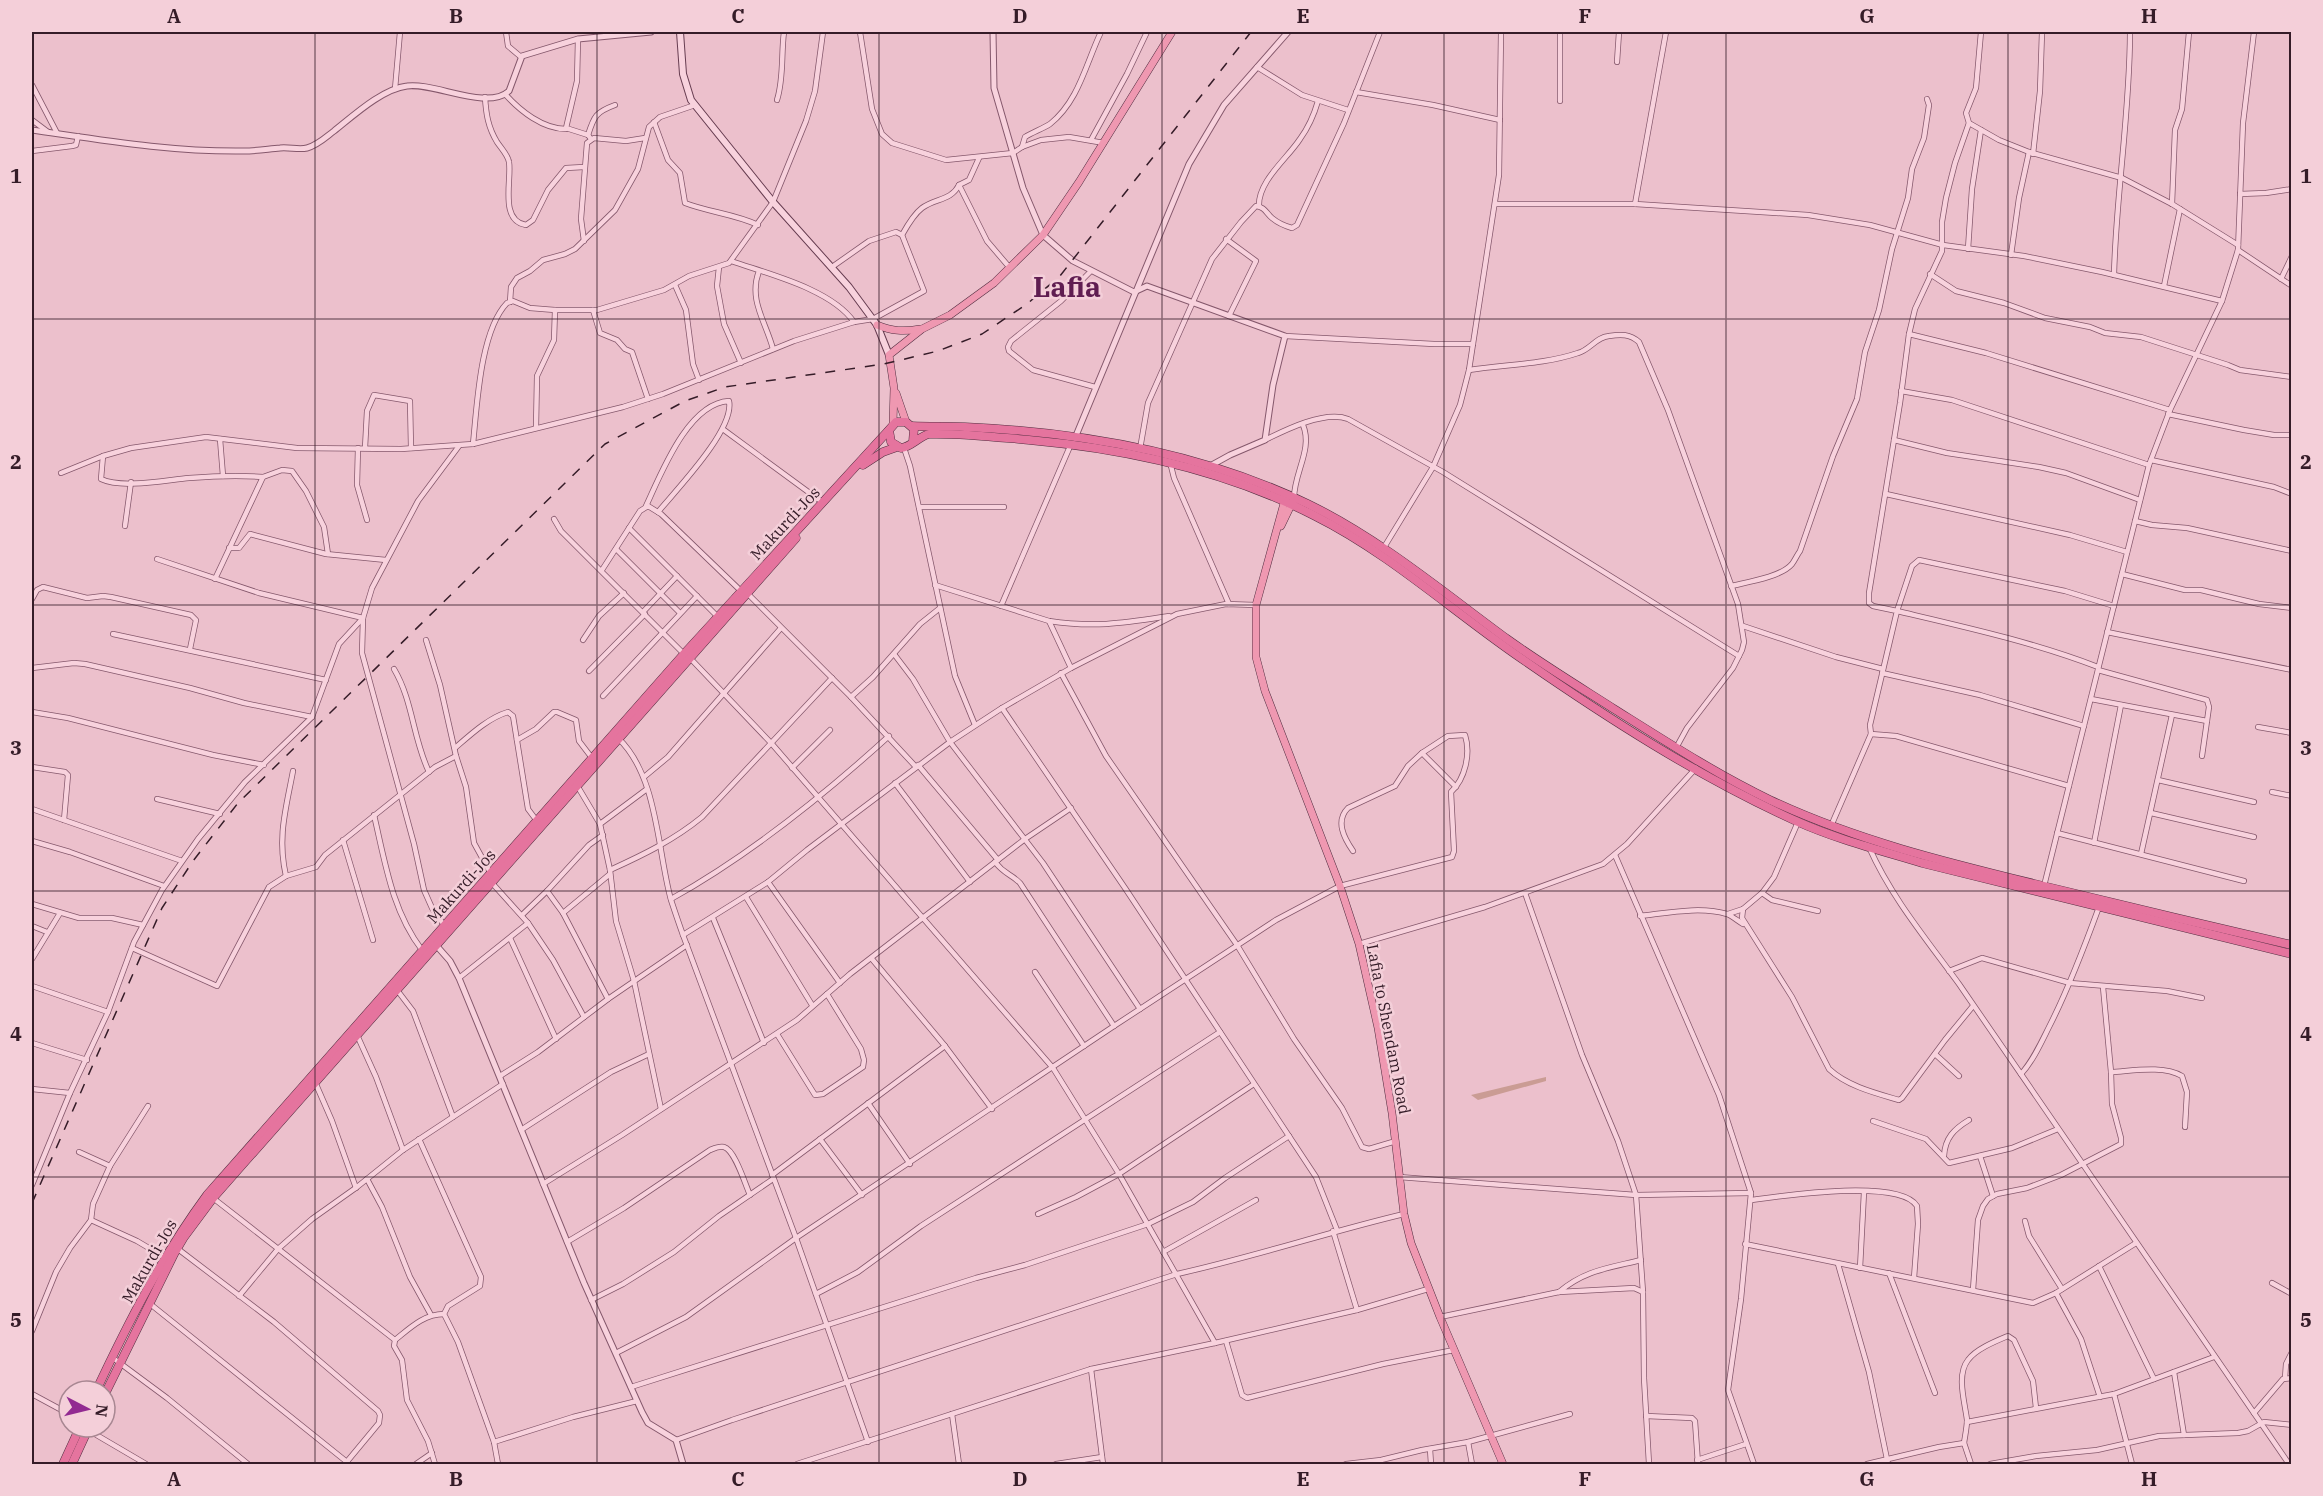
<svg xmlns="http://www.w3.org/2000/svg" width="2323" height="1496" font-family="'IBM Plex Serif',serif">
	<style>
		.green { fill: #ca9c94 }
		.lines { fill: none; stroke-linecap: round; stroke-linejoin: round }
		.minor-casing { stroke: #85586c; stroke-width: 6 }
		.tertiary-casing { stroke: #85586c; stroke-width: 7 }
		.secondary-casing { stroke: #663c50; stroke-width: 8 }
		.primary-casing { stroke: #522d40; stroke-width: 8 }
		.trunk-casing { stroke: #522d40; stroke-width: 9 }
		.minor { stroke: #f8d2dd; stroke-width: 4.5 }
		.tertiary { stroke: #f8d2dd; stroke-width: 5 }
		.secondary { stroke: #f8d2dd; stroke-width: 6 }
		.primary { stroke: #ef98b1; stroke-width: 7 }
		.trunk { stroke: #e5749e; stroke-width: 8 }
		.rail { stroke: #351c28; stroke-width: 1.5; stroke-dasharray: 10 10; stroke-linecap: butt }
		.grid { fill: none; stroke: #351c28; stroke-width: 1.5; stroke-opacity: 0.55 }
		.labels { text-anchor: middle; stroke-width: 5; stroke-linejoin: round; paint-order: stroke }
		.street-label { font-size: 16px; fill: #351c28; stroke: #f4cfd9 }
		.town-label { font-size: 28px; font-weight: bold; fill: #601d51; stroke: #f4cfd9 }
		.neatline { fill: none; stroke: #351c28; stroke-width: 2 }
		.grid-label { font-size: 20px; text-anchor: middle; font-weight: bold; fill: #351c28 }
	</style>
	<rect width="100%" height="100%" fill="#ecc0cc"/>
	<polygon class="green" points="1546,1077 1546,1081 1478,1100 1471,1095"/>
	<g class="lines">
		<g class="minor-casing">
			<g id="minor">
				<polyline points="506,32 508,46 521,57"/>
				<polyline points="860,32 872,109 882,134 892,143 946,160 1013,153 1022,147 1041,140 1069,137 1104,143"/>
				<polyline points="1981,32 1976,88 1966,113 1969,123 1999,140 2029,152 2122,178 2172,204 2238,245"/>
				<polyline points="578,39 577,81 566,128 588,135 591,139"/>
				<polyline points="1617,62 1619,32"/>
				<polyline points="1257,67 1302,95 1348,110"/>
				<polyline points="32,85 57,133"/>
				<polyline points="395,89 400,32"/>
				<polyline points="1356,92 1433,105 1500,120"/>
				<path d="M505 94C520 111 543 129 566 129"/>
				<path d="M485 97C486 114 488 127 497 142 501 148 508 155 509 162 512 179 499 221 526 225L533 220 548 190 566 168 584 167"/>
				<path d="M777 100C784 78 781 54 784 32"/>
				<polyline points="1560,101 1560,32"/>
				<polyline points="32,120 48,132"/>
				<path d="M654 122 668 160 680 173 685 203C708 212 735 214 758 225"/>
				<path d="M588 135C594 116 596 112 615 105"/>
				<polyline points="1091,140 1127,74 1147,32"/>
				<path d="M1022 147 1025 137C1033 132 1042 129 1050 124 1079 101 1086 63 1101 32"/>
				<polyline points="32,151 72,146 76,145 78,136"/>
				<polyline points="2033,154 2040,91 2042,32"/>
				<polyline points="979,158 969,180 959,185 987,241 1010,268"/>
				<polyline points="2240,194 2266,193 2292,189"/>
				<polyline points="1495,204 1635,204 1808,215 1870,225 1943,245 2024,256 2102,272 2222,301"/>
				<polyline points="1635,204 1666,32"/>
				<polyline points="2172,204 2175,130 2182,109 2189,32"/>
				<path d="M1259 206C1258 181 1287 159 1300 139 1308 128 1314 115 1318 101"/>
				<polyline points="1226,239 1256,261 1229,316"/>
				<polyline points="584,241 581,219 587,143 594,138 626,141 645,138"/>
				<polyline points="1968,249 1972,189 1981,130"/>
				<polyline points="2238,250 2292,286"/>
				<polyline points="2011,255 2019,198 2029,152"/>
				<path d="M731 261C768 274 831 289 854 322"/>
				<polyline points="719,267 717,286 724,324 741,363"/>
				<path d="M832 267 869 241 896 232 902 235C907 226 914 214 922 208 935 198 951 201 959 185"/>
				<path d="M759 271C748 300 766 322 773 349"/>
				<polyline points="1091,271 1061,301 1011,341 1008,347 1009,351 1033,370 1095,387"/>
				<polyline points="1930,274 1956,291 2004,303 2045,318 2090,327 2105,333 2141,337 2228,365 2240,370 2292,377"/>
				<path d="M2114 275C2116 194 2130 113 2130 32"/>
				<polyline points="2281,279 2292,256"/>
				<polyline points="675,285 686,310 693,364 699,380"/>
				<polyline points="2164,286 2180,209"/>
				<polyline points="510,302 511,287 517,278 530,271 543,260 565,254 575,249 615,210 638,169 649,127 660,117 695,105"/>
				<polyline points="593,310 600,333 617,340 625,349 632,352 648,399"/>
				<polyline points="1909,334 1986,353 2170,410"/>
				<polyline points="1285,336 1434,344 1473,344"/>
				<path d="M1469 370C1506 364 1542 365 1578 353 1590 350 1596 337 1609 336 1621 334 1630 334 1639 342L1668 410 1738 604 1744 642 1742 650 1733 668 1687 728 1676 748"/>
				<polyline points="1901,391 1952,400 2149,465"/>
				<polyline points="2168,414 2244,430 2274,435 2292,435"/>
				<polyline points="536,428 537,376 554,340 555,310"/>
				<polyline points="724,430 822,502"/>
				<polyline points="220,439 223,476"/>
				<path d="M1265 440C1285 430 1325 410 1348 419L1443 472 1739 656"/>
				<polyline points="1894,440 1947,453 2039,467 2066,473 2140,500"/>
				<path d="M473 444C477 406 480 331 507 303L513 301 530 308 555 310H597L664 290 689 276 729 263 773 202 806 121 815 91 823 32"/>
				<polyline points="358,448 357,485 367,520"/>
				<polyline points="365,448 367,411 374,395 410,401 411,448"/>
				<polyline points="904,448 910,466 955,676 975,725"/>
				<path d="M1140 449 1148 403 1212 259 1241 222 1256 206C1265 207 1266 213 1272 218 1278 223 1285 226 1292 228L1297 225 1344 123 1380 32"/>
				<path d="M103 456 101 479C122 489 166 480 189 478 214 476 239 475 263 477"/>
				<polyline points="2151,460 2274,487 2292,494"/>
				<polyline points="1170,462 1174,478 1229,604"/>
				<polyline points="61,473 103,456 131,448 206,437 297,448 401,449 473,444 623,407 663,394 794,341 854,322 873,319 924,291 902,235"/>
				<polyline points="1886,494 2070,535 2127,552"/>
				<path d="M1294 498C1294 473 1313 449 1303 425"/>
				<path d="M646 506C661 474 688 403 729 401 735 429 677 489 658 512"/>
				<polyline points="919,507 1004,507"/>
				<polyline points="554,519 561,531 684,654"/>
				<polyline points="2135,521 2152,525 2187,528 2292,551"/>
				<polyline points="125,526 131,482"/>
				<polyline points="629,528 718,617"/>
				<polyline points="229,548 239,548 250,534 326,554 386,560"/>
				<polyline points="616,549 680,613"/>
				<polyline points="1383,549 1433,467 1460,405 1469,370 1499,175 1501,32"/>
				<polyline points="602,570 640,511 648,506 661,514 741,591"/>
				<polyline points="2122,574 2185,590 2201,590 2259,604 2292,608"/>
				<polyline points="215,579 263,477 282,470 292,471 306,491 324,527 328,554"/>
				<path d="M935 585 1049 621C1095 628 1123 623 1169 616"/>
				<path d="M1731 586C1748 582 1781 577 1792 564 1795 560 1797 555 1800 551L1833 456 1857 399 1865 352 1879 310 1892 249 1908 198 1912 169 1924 138 1929 105 1927 99"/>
				<polyline points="747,593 851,697 916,767"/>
				<polyline points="32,599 37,590 43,587 87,598 103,596 111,597 191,615 196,620 190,649"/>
				<polyline points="1001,606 1071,444"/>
				<polyline points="643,612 677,576"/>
				<polyline points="1049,621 1071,668"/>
				<polyline points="1743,626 1836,657 1883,669"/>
				<polyline points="2107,632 2292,670"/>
				<polyline points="113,634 326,680"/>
				<polyline points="426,640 440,685 456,756 466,787 474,843 491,874"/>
				<polyline points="583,640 599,616 624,593"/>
				<polyline points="894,654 913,679 950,742 1043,863 1140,1009"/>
				<polyline points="690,658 772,744 1053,1068 1119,1174 1215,1343"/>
				<path d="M2098 667C2033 642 1965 627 1897 611L1912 566 1919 560 2065 591 2114 606"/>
				<polyline points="32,668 74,663 85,664 190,688 244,703 312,717"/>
				<path d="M394 669C413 701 413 739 429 772"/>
				<polyline points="2098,670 2207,700 2209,707 2202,756"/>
				<polyline points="589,671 645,614"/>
				<polyline points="1061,673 1106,756 1237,945 1294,1039 1342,1108 1362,1147 1369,1149 1396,1141"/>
				<polyline points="1882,673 1980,695 2084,726"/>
				<polyline points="603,696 697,596"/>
				<polyline points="851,697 873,677 920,624 940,608"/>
				<polyline points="2091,699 2207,721"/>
				<polyline points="1002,708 1125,888 1316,1177 1337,1230"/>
				<polyline points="32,712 68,718 213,755 264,765"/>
				<polyline points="2258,727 2292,733"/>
				<polyline points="1871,734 1870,725 1897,611 1873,606 1869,603 1869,593 1900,403 1909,334 1915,309 1942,251 1942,222 1946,198 1955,163 1969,123"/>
				<path d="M618 738C658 776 657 849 671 900 675 912 679 924 683 935L796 1238 868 1442"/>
				<polyline points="517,740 536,729 554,712 557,712 576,720 579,741 592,758"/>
				<path d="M455 748C470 735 488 718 508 712L513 716 528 809 537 821"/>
				<polyline points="1422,753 1456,787"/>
				<polyline points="918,765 998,860"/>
				<polyline points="32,767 65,772 68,775 64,820"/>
				<polyline points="792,768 830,730"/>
				<polyline points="644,777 668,757 781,628"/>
				<polyline points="2158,780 2254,802"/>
				<polyline points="895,783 970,882"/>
				<polyline points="578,787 600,824 610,870 616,921 634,981 661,1109"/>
				<polyline points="2272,792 2292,796"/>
				<polyline points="157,799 220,814"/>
				<polyline points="32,809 182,861"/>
				<polyline points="2151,813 2254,837"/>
				<path d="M374 815C385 862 392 911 422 950"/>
				<path d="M1798 822 1774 877 1762 893 1743 909 1742 918 1792 997 1829 1069C1847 1086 1875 1093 1899 1100L1902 1098 1945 1040 1973 1006"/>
				<polyline points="600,824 647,789"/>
				<polyline points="1831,826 1871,734 1896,736 2069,786"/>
				<polyline points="2057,833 2244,881"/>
				<polyline points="603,835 589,845 547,891 563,913 608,999"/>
				<polyline points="343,840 373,940"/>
				<polyline points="32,841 70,852 164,886"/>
				<polyline points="2094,843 2121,705"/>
				<path d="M1869 847C1891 897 1927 940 1959 984L2289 1464"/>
				<polyline points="2141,854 2172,715"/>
				<polyline points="1615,855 1719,1095 1751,1193 1741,1299 1728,1390 1754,1464"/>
				<path d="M995 862C1005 875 1010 873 1020 883L1114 1026"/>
				<path d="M610 870C643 855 674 840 702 817L832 678"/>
				<path d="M286 876C277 837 286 809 293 771"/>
				<polyline points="768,882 840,983"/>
				<polyline points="492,883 528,923 553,960 584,1017"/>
				<polyline points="2044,886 2149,465 2170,410 2222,301 2238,250 2243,123 2254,32"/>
				<polyline points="1525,893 1582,1055 1618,1141 1636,1195 1643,1292 1644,1378 1649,1464"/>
				<polyline points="1762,893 1772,900 1818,911"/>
				<polyline points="746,897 812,1005"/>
				<path d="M671 899C750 855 822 797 889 736"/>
				<polyline points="32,904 79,918 112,918 143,925"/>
				<polyline points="563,913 610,874"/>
				<polyline points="1728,914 1743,909"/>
				<polyline points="522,915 547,891"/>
				<path d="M1640 916C1667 913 1700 906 1727 914 1732 916 1738 921 1743 924"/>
				<polyline points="713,918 764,1043"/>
				<polyline points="444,925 432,908 424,890 414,844 362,653 363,618 372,588 418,501 459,446"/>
				<polyline points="32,926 47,932"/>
				<polyline points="683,935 768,882 807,850 950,742 1002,708 1071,668 1177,614 1226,604 1256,605"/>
				<polyline points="510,938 556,1039"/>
				<polyline points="1359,944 1485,907 1603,864 1627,844 1696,768"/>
				<polyline points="132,948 217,986 269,887 286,876 316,867 325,855 435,767 456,756"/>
				<polyline points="32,959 60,913"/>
				<polyline points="872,959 945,1046 992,1109"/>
				<polyline points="1949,971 1982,958 2070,983 2167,991 2202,998"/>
				<polyline points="1035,972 1084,1046"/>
				<polyline points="459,978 528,923"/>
				<polyline points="32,986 108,1012"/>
				<path d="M2103 987 2111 1072C2132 1071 2163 1065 2182 1076L2187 1092 2185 1127"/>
				<polyline points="397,990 413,1011 453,1117"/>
				<polyline points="777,1034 815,1095 823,1094 863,1067 864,1060 861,1049 827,994"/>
				<polyline points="357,1035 376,1077 403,1150"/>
				<polyline points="32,1043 87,1060"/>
				<polyline points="1935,1054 1959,1076"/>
				<path d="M2021 1074C2033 1061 2041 1043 2049 1027 2069 988 2084 948 2099 907"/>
				<polyline points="500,1076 538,1052 608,999 687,945"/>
				<polyline points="315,1082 332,1121 356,1188"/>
				<polyline points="32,1089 70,1093"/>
				<polyline points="868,1103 910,1164"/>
				<polyline points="1873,1121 1926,1139 1949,1163 2012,1148 2058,1129"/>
				<polyline points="521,1130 611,1072 649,1054"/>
				<polyline points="419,1139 481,1277 480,1286 448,1306 444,1314 458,1342 494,1442 498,1464"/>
				<polyline points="820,1139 862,1195"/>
				<polyline points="79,1152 110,1166"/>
				<path d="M1944 1156C1945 1138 1954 1129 1969 1120"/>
				<polyline points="1980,1156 1993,1196"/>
				<polyline points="772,1175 945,1046"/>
				<polyline points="1399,1177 1636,1195 1751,1193"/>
				<polyline points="367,1179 382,1207 410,1277 431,1315"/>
				<polyline points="543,1184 622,1135 797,1020 850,974 1025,839 1071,808"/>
				<polyline points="32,1185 70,1093 108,1012 134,942 162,890 198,839 245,782 312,717 339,644 363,618 259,593 157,559"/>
				<polyline points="213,1198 395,1340 394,1346 402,1360 407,1400 428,1441 435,1464"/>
				<path d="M1751 1200C1781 1196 1899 1178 1917 1206L1918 1224 1914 1278"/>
				<polyline points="1038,1214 1076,1197 1119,1174 1254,1084"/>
				<polyline points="91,1220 137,1241 164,1257"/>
				<polyline points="2025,1221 2029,1236 2062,1289"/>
				<polyline points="1333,1231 1357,1310"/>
				<path d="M567 1242 624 1208 710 1150C715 1148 719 1146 724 1147 735 1150 745 1184 750 1195"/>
				<polyline points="1745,1244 2033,1303 2056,1293 2136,1243"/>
				<polyline points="178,1249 274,1322 378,1411 380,1415 379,1423 345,1464"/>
				<polyline points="1163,1252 1256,1200"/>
				<polyline points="1838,1264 1869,1372 1888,1464"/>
				<polyline points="2099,1266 2154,1379"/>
				<polyline points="1860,1268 1864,1192"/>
				<polyline points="1889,1273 1935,1393"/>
				<polyline points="2272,1283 2292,1294"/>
				<polyline points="1973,1290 1978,1220 1983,1206 1988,1199 1997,1194 2027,1188 2061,1175 2121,1144 2121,1138 2112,1104 2111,1072"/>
				<path d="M1559 1292C1585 1270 1609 1268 1641 1260"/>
				<polyline points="2056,1293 2081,1339 2100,1397"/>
				<polyline points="816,1294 858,1272 921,1226 1220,1032"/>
				<polyline points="239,1296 278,1249 312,1219 357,1187 403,1150 503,1084"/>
				<polyline points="591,1300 623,1284 674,1252 719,1216 773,1179"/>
				<polyline points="149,1303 347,1462"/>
				<polyline points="2292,1304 2292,1316"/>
				<polyline points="1440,1317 1559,1292 1634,1288 1643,1292"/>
				<polyline points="32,1331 56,1272 70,1248 91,1220 93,1204 110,1166 148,1106"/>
				<path d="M395 1340C410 1328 424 1314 444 1314"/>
				<polyline points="1226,1341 1242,1395 1247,1398 1383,1364 1454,1350"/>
				<path d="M616 1353 686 1317 796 1238 1114 1026 1276 920 1340 886 1452 857 1454 851 1451 792C1465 779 1471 754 1465 735L1448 736 1422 753 1408 766 1395 786 1348 808C1335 821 1344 838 1353 851"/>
				<polyline points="113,1358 167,1398 248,1464"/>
				<polyline points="1091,1369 1103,1464"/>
				<polyline points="2174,1372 2184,1435"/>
				<polyline points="2285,1378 2286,1364 2292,1352"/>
				<polyline points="631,1387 976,1278 1025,1265 1148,1224 1193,1202 1225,1178 1289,1136"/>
				<polyline points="32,1394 69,1414"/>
				<polyline points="2114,1394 2132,1464"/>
				<polyline points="2254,1413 2283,1379 2292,1378"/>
				<polyline points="952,1414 959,1464"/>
				<polyline points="1646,1416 1692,1418 1695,1421 1698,1464"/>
				<polyline points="1967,1422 2114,1394 2214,1357"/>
				<polyline points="88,1430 146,1464"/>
				<path d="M676 1440 732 1420 1177 1274C1254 1257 1328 1232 1404 1214"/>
				<polyline points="494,1442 573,1417 637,1401"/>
				<polyline points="1468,1442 1472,1464"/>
				<path d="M1964 1443C1965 1436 1967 1427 1967 1420 1965 1403 1956 1375 1968 1360 1976 1349 1996 1341 2008 1336L2014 1340 2033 1381 2036 1408"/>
				<polyline points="1430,1449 1431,1464"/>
				<polyline points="1697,1460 1746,1444"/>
				<polyline points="416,1464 432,1453"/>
				<polyline points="797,1464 1091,1369 1215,1343 1357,1310 1428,1289"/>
				<polyline points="1056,1464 1102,1457"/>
				<polyline points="1346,1464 1381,1460 1422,1450 1468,1442 1570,1414"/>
				<polyline points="1867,1464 1939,1447 1964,1443 1971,1464"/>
				<polyline points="1990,1464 2036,1456 2097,1450 2159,1436 2238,1433 2248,1431 2264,1422 2292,1425"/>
			</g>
		</g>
		<g class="tertiary-casing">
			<g id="tertiary">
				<polyline points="993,32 994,88 1023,188 1043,235 1073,261 1134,292 1147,286 1285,336 1273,385 1265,440 1230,455 1210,466"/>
				<path d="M32 130C102 140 172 152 244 151 256 151 268 149 280 148 289 147 299 150 307 148 318 145 326 137 334 131 353 116 382 89 407 86 434 82 487 111 509 91L522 56 578 39 651 32"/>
				<polyline points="1075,438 1189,164 1224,105 1288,32"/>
				<polyline points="435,944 450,961 459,978 584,1283 642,1412 648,1423 676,1440 683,1464"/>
			</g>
		</g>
		<g class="secondary-casing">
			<polyline id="secondary" points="680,32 683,74 691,100 773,202 849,287 877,325 889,355"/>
		</g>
		<g class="primary-casing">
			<g id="primary">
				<path d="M877 325C892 331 903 332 920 329"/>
				<polyline points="896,393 906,422"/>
				<polyline points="893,424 894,388 889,355 922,329 950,315 994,283 1043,235 1079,182 1172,32"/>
				<polyline points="1286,496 1256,605 1256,657 1265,691 1340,886 1359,944 1378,1028 1392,1113 1404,1214 1411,1243 1440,1317 1503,1464"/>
				<polyline points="1281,526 1293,501"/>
			</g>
		</g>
		<g class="trunk-casing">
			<g id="trunk">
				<path d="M912 426C930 427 947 426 965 427 1081 432 1202 453 1308 504 1380 539 1443 592 1507 639 1542 664 1578 686 1614 709 1665 741 1716 774 1770 800 1855 840 1945 862 2035 884 2121 905 2206 925 2292 945"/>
				<path d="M913 441 914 429 906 422H896L889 430 891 442 901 448C911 447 918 437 929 434 962 433 995 437 1029 440 1128 449 1226 470 1315 516 1387 552 1449 608 1515 654 1604 716 1697 776 1796 821 1836 839 1879 850 1922 863L2292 954"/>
				<polyline points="863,465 883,452 897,447"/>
				<path d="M96 1391C128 1323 162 1256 207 1195L684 654 888 431"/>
				<polyline points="105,1394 174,1254 184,1237 213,1198 796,538"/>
				<polyline points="63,1464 80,1427"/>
				<polyline points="72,1464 89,1427"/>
			</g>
		</g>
		<use href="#minor" class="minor"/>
		<use href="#tertiary" class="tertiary"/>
		<use href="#secondary" class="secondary"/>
		<use href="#primary" class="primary"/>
		<use href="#trunk" class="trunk"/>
		<polyline class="rail" points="32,1203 162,908 193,861 238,803 605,444 685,401 725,387 884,364 938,351 982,334 1027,304 1060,276 1251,32"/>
	</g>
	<path class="grid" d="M315 32V1464M597 32V1464M879 32V1464M1162 32V1464M1444 32V1464M1726 32V1464M2008 32V1464M32 319H2292M32 605H2292M32 891H2292M32 1177H2292"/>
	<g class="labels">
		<g class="street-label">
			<text transform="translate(785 523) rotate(-47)" y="6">Makurdi-Jos</text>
			<text transform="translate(461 886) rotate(-48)" y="6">Makurdi-Jos</text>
			<text transform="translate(1389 1029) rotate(79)" y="6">Lafia to Shendam Road</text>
			<text transform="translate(149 1261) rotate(-60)" y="6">Makurdi-Jos</text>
		</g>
		<g class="town-label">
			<text x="1067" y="297">Lafia</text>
		</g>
	</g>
	<rect width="2323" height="1496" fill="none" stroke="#f4cfd9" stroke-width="66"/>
	<g transform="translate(87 1409) rotate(97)"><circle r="28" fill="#f4cfd9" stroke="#a88792" stroke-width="1.5"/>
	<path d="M0-4.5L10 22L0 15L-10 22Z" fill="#922a91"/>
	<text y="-9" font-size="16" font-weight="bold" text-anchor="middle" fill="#351c28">N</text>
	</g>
	<rect x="33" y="33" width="2257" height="1430" class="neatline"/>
	<g class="grid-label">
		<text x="174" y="23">A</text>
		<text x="456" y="23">B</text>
		<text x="738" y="23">C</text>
		<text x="1020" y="23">D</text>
		<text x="1303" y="23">E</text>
		<text x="1585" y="23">F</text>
		<text x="1867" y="23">G</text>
		<text x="2149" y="23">H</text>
		<text x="16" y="183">1</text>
		<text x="2306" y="183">1</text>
		<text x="16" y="469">2</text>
		<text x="2306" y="469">2</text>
		<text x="16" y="755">3</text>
		<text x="2306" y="755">3</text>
		<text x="16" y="1041">4</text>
		<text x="2306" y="1041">4</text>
		<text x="16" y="1327">5</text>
		<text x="2306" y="1327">5</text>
		<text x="174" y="1486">A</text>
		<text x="456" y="1486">B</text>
		<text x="738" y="1486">C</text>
		<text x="1020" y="1486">D</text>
		<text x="1303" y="1486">E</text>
		<text x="1585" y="1486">F</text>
		<text x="1867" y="1486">G</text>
		<text x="2149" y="1486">H</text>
	</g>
</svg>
